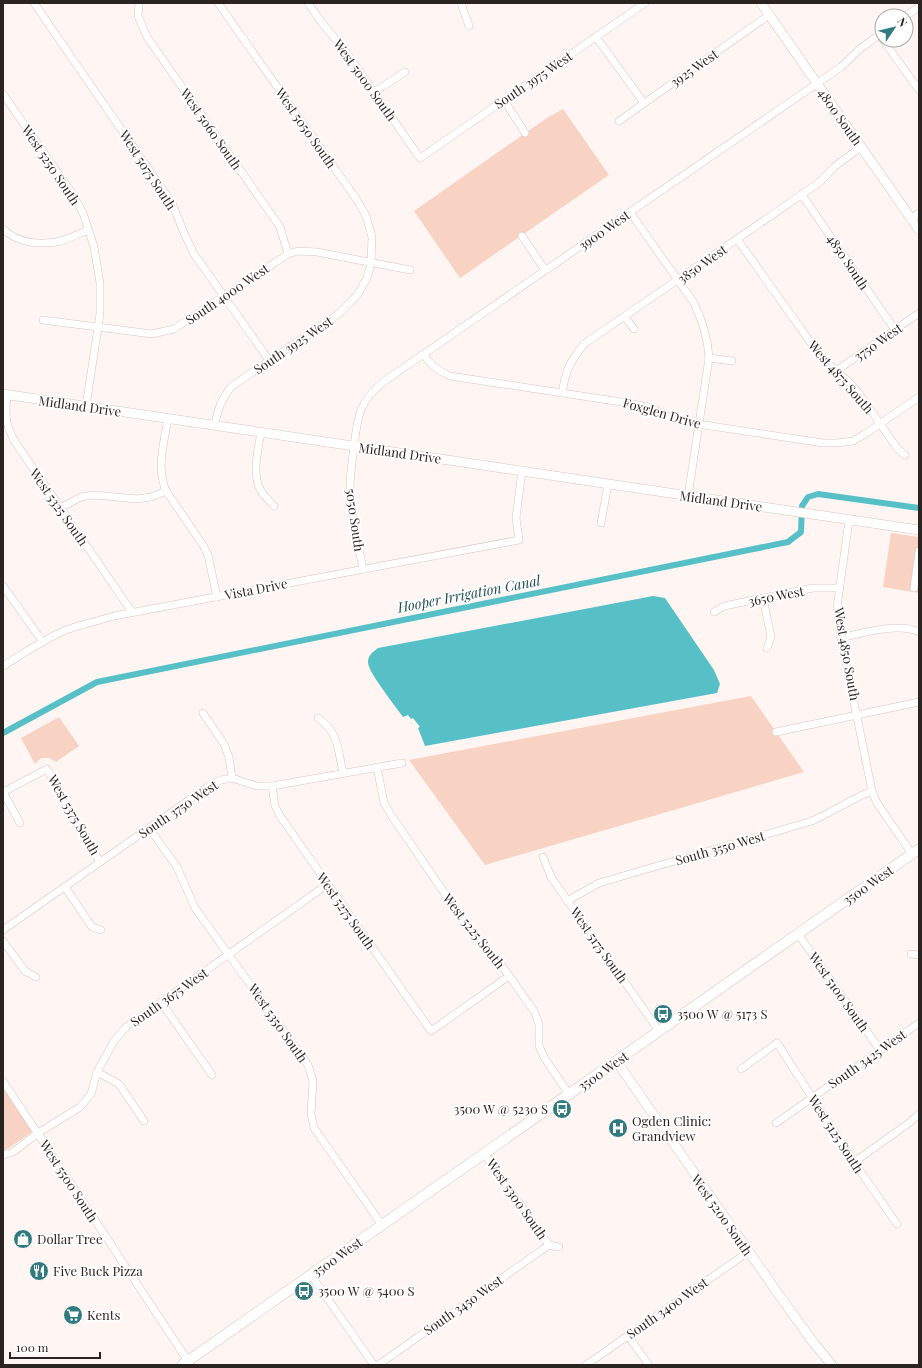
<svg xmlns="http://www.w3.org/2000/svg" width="922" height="1368" font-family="'Playfair Display',serif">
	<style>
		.green { fill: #f8d2c2 }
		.water { fill: #57c0c7 }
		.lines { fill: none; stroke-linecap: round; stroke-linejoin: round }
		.canal { stroke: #57c0c7; stroke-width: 6 }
		.street-casing { stroke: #d8c4bc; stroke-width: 8 }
		.secondary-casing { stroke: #d8c4bc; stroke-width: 10 }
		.primary-casing { stroke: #d8c4bc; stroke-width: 11 }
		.street { stroke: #fff; stroke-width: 7 }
		.secondary { stroke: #fff; stroke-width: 9 }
		.primary { stroke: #fff; stroke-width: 10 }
		.labels { text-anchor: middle; stroke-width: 4; stroke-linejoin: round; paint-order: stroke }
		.street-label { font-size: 13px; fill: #2b2320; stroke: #fff }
		.poi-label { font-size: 13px; fill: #2b2320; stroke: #fff; text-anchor: start }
		.water-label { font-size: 14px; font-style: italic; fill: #1f4e51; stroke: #fff }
	</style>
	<rect width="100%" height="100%" fill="#fff6f3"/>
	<g class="green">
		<polygon points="563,109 609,175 460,278 414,211 547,118"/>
		<polygon points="891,533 919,537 919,593 883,587"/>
		<polygon points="751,696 804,772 485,865 409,760"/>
		<polygon points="59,717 79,746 56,762 49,758 41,758 35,764 21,738"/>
		<polygon points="3,1083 35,1130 9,1148 3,1151"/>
	</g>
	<path class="water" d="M653 596 665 598 714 670 720 684 717 693 425 746 418 728 420 727 413 718 411 719 408 715 403 717C397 708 367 671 368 662 368 655 373 652 378 648Z"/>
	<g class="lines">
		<polyline class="canal" points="3,733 97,682 788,542 801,532 802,506 808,497 818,494 919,508"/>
		<g class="street-casing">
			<g id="street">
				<polyline points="34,3 172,203 184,233 194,254 269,360"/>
				<polyline points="139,3 138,16 147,37 280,227 288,254"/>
				<polyline points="308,3 322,23 346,52 420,158 645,3"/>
				<polyline points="461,3 469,26"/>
				<polyline points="906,16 919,7"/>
				<polyline points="596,37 644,103"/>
				<polyline points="883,40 919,90"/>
				<polyline points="374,92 405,72"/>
				<polyline points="3,94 70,190 83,213 94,247 100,283 100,314 86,406"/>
				<polyline points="504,100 525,133"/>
				<polyline points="619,121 769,15"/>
				<polyline points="802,195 895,330"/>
				<path d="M630 212 694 303C703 322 708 338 709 358L688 496"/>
				<polyline points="911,219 919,213"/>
				<path d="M3 229C17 242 37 245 56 242 67 240 78 234 88 230"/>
				<polyline points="522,236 545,270"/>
				<polyline points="737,239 821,357 849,382 858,392 897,448 905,455"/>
				<polyline points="625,317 634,329"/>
				<polyline points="43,320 152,334 174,329 288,254 298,251 317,252 410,270"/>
				<path d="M423 354C431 365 438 371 450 376L628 403 648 407 676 420 691 423 823 443H837L853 441 865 434 919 397"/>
				<polyline points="709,358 732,361"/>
				<polyline points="836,371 919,313"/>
				<path d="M562 393C566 370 569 363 584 344L820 182 834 167 861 147"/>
				<path d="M7 395C5 415 5 424 15 442L132 612"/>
				<path d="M168 418C164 444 156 466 166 491L203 545 208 555 217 597"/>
				<path d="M215 425C218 408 221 400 232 386L340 313 358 294 367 278 371 263 372 237 366 216 357 200 218 3"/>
				<path d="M261 432C258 450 252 472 260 489 263 495 269 501 274 506"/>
				<polyline points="60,508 81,497 94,495 137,499 151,497 166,491"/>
				<polyline points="849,520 837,607 841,638 872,791 877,803 912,854"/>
				<polyline points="601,523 608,484"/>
				<path d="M363 569C359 547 353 525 351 503 348 484 352 465 354 446 358 415 359 402 383 382L841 67 861 48 882 33"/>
				<polyline points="3,586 43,642"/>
				<polyline points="914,588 919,551"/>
				<polyline points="763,598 771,637 767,648"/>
				<polyline points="714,612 724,606 813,588 839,588"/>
				<path d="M841 638C861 633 900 622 919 632"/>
				<path d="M3 666C23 654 44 639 66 630 82 624 98 621 114 616L519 540 516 518 522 471"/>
				<polyline points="203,713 224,744 229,757 232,778"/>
				<path d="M318 718C339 732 338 751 343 773"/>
				<polyline points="776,732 919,702"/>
				<polyline points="377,767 384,803 393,818 463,920 502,966 534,1011 539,1024 539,1046 545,1059 569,1094"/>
				<polyline points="272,786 275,806 280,816 431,1031 509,976"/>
				<polyline points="20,823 3,792 47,769 100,862"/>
				<polyline points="149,828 177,867 195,908 308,1065 313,1081 311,1114 314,1128 382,1225"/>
				<polyline points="543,857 551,877 659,1031"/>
				<polyline points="65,887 92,927 101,930"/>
				<path d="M567 901 599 883 812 821C832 812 851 799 872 791"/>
				<polyline points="3,930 209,786 221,780 232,778 256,786 272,786 402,763"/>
				<polyline points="798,934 880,1050"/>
				<polyline points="3,941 25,971 36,977"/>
				<polyline points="911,954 919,955"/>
				<polyline points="161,1002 212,1075"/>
				<polyline points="741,1069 777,1043 854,1162 897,1224"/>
				<polyline points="97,1072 119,1084 144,1121"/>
				<polyline points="3,1081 188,1361"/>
				<polyline points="776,1123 919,1023"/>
				<polyline points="484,1153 549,1245"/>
				<polyline points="3,1155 13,1152 38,1133 80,1107 91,1094 97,1072 114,1041 126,1027 328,884"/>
				<polyline points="854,1162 909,1123 919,1114"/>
				<polyline points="549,1245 559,1247"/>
				<polyline points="311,1275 374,1365"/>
				<polyline points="628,1336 649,1365"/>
				<polyline points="378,1365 549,1245"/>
				<polyline points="586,1365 748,1252"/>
			</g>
		</g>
		<g class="secondary-casing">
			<g id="secondary">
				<polyline points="761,3 919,230"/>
				<polyline points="3,394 919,530"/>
				<polyline points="617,1062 779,1295 813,1342 832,1365"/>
			</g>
		</g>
		<g class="primary-casing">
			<polyline id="primary" points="182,1365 919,849"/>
		</g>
		<use href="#street" class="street"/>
		<use href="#secondary" class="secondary"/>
		<use href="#primary" class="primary"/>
	</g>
	<defs>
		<g id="bus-disc" transform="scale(1)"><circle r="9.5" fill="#317a7f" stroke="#fff"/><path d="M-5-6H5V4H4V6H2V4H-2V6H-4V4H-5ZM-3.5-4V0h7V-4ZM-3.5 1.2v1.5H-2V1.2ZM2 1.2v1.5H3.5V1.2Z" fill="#fff"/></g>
		<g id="hospital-disc" transform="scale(1)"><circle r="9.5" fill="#317a7f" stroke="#fff"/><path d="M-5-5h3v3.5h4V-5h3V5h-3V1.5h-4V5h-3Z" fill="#fff"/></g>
		<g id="shop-disc" transform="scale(1)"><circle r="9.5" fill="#317a7f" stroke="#fff"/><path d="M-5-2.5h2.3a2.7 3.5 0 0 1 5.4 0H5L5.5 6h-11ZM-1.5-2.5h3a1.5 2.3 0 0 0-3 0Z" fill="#fff"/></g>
		<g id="restaurant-disc" transform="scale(1)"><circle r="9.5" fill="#317a7f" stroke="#fff"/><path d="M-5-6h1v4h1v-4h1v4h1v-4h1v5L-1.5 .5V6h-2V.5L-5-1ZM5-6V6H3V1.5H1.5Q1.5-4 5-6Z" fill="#fff"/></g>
		<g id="supermarket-disc" transform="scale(1)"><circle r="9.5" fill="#317a7f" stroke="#fff"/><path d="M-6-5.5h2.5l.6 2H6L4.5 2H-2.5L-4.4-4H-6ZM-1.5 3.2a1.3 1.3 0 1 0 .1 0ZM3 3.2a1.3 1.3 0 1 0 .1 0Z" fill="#fff"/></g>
	</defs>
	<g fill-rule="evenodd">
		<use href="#bus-disc" x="663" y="1014"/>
		<use href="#bus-disc" x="562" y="1109"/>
		<use href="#hospital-disc" x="618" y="1128"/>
		<use href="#shop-disc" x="23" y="1239"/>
		<use href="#restaurant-disc" x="39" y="1271"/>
		<use href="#bus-disc" x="304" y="1291"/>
		<use href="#supermarket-disc" x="73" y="1315"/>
	</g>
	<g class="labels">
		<g class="street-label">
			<text transform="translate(694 68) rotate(-35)" y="5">3925 West</text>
			<text transform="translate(365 80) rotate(54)" y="5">West 5000 South</text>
			<text transform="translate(533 80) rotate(-34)" y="5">South 3975 West</text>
			<text transform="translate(840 117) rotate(55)" y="5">4800 South</text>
			<text transform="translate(306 128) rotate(55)" y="5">West 5050 South</text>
			<text transform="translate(211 129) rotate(55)" y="5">West 5060 South</text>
			<text transform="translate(51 165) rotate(56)" y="5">West 5250 South</text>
			<text transform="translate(148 170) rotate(57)" y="5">West 5075 South</text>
			<text transform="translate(604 230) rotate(-35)" y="5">3900 West</text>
			<text transform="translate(848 262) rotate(56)" y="5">4850 South</text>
			<text transform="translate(702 264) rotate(-35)" y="5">3850 West</text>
			<text transform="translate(227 294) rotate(-34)" y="5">South 4000 West</text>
			<text transform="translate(878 342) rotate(-35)" y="5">3750 West</text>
			<text transform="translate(293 345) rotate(-34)" y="5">South 3925 West</text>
			<text transform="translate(841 377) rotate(49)" y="5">West 4875 South</text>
			<text transform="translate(80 406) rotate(8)" y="5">Midland Drive</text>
			<text transform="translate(662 413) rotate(16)" y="5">Foxglen Drive</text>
			<text transform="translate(400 453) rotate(8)" y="5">Midland Drive</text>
			<text transform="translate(721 501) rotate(8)" y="5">Midland Drive</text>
			<text transform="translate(59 507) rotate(55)" y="5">West 5325 South</text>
			<text transform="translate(355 520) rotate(82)" y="5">5050 South</text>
			<text transform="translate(256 589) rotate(-11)" y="5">Vista Drive</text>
			<text transform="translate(776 596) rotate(-11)" y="5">3650 West</text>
			<text transform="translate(847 654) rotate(80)" y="5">West 4850 South</text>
			<text transform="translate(178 809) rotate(-34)" y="5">South 3750 West</text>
			<text transform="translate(74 815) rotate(60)" y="5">West 5375 South</text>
			<text transform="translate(720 848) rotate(-16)" y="5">South 3550 West</text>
			<text transform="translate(868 885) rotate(-35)" y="5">3500 West</text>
			<text transform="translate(346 911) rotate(55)" y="5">West 5275 South</text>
			<text transform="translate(474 931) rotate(52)" y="5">West 5225 South</text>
			<text transform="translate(599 945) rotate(55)" y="5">West 5175 South</text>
			<text transform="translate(839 992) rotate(55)" y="5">West 5100 South</text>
			<text transform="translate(169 997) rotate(-35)" y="5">South 3675 West</text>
			<text transform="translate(278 1023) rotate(55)" y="5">West 5350 South</text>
			<text transform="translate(867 1059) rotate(-35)" y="5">South 3425 West</text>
			<text transform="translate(603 1071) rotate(-35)" y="5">3500 West</text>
			<text transform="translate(836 1134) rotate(57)" y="5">West 5125 South</text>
			<text transform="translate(69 1181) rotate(57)" y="5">West 5500 South</text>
			<text transform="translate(517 1199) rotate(55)" y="5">West 5300 South</text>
			<text transform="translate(722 1215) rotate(55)" y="5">West 5200 South</text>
			<text transform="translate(337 1257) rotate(-35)" y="5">3500 West</text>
			<text transform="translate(463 1305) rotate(-35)" y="5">South 3450 West</text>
			<text transform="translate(667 1308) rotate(-35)" y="5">South 3400 West</text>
		</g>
		<g class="poi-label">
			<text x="677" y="1019">3500 W @ 5173 S</text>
			<text x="548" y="1114" text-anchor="end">3500 W @ 5230 S</text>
			<text x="632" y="1126">Ogden Clinic:<tspan x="632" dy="15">Grandview</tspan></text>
			<text x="37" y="1244">Dollar Tree</text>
			<text x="53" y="1276">Five Buck Pizza</text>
			<text x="318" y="1296">3500 W @ 5400 S</text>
			<text x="87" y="1320">Kents</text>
		</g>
		<g class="water-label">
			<text transform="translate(469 594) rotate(-11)" y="5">Hooper Irrigation Canal</text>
		</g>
	</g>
	<rect width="922" height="1368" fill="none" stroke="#2b2320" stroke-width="8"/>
	<g transform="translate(894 28) rotate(55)"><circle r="19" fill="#ffffff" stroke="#aaa7a6"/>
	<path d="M0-3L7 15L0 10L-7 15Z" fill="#317a7f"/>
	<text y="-6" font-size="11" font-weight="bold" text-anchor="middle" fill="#2b2320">N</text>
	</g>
	<path d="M10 1352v6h90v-6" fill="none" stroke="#2b2320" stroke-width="2"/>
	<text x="16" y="1352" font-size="12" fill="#2b2320" stroke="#ffffff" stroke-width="3" paint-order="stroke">100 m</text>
</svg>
